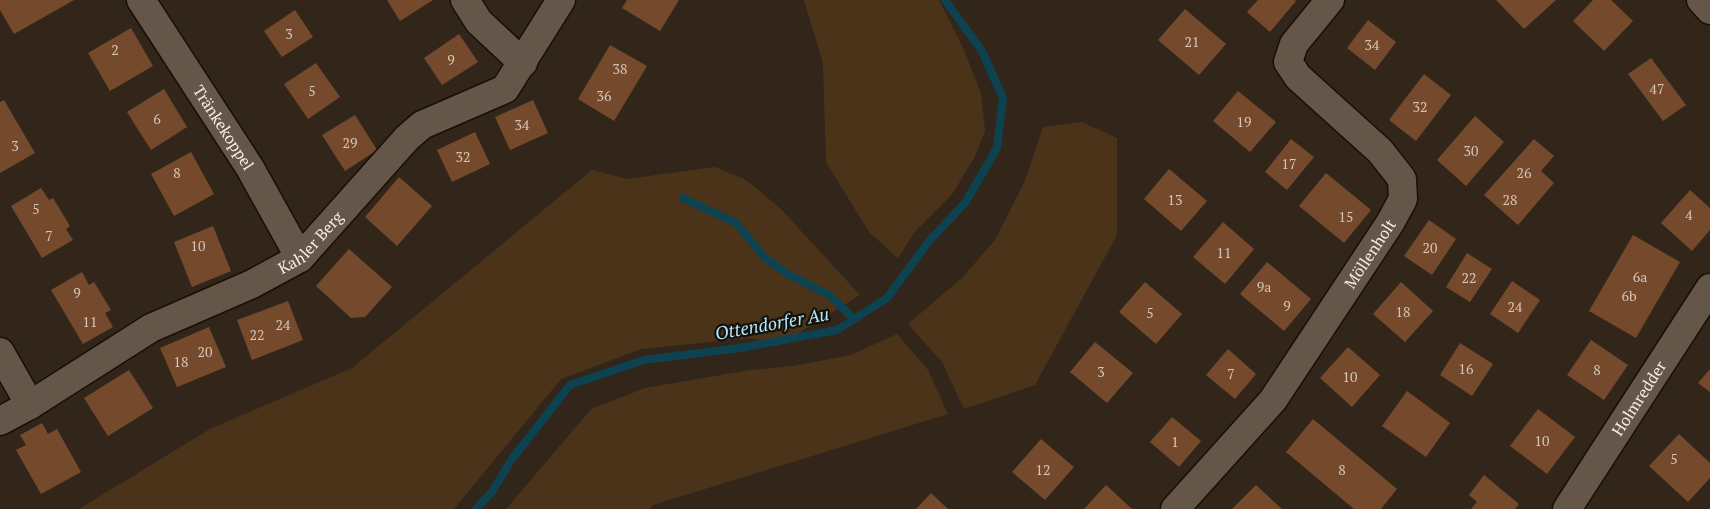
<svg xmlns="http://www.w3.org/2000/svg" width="1710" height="509" font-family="'PT Serif',serif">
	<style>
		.green { fill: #4b331a }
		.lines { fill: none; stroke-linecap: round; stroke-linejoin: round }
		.stream { stroke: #0d4351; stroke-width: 8 }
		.building { fill: #754a2c }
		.minor-casing { stroke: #190f05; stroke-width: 31 }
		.minor { stroke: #645649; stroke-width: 28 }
		.labels { text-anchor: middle; stroke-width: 4.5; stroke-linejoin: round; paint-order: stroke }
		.number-label { font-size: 14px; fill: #d6c5b8 }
		.street-label { font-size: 16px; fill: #f6eee6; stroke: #15100b }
		.water-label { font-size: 18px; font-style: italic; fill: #b1e9fb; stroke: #15100b }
	</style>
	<rect width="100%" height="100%" fill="#32261a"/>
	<g class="green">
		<polygon points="804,0 939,0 963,48 981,93 985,131 974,158 953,193 914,233 898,258 869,232 826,162 823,63"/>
		<polygon points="1082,122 1117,138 1117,235 1035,385 964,409 942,362 908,324 961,279 995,240 1025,181 1043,127"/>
		<polygon points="715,167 746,180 780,208 860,295 781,344 749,338 641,349 561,379 454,509 79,509 210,429 352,368 592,170 627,179"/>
		<polygon points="897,334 928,370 948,414 653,505 649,509 506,509 591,409 645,388 750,370 793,366 851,355"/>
	</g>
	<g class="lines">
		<g class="stream">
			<polyline points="683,198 736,223 765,258 786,273 829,295 854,319"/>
			<polyline points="476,509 492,492 512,459 570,385 644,360 740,348 837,330 887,298 930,240 965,203 997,148 1003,98 982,51 945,0"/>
		</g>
	</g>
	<g class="building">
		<polygon points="0,0 74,0 14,34 0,10"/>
		<polygon points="387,0 433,0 400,21"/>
		<polygon points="627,0 679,0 660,31 622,8"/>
		<polygon points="1258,0 1294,0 1296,1 1270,32 1247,12"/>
		<polygon points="1496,0 1556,0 1524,29"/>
		<polygon points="1593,0 1611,0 1633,21 1604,51 1573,21"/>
		<polygon points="1185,9 1226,44 1199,75 1158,40"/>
		<polygon points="295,10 313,37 282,57 264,31"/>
		<polygon points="1368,20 1396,42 1375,70 1347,48"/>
		<polygon points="131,28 153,66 110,91 88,53"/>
		<polygon points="459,34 478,62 442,85 424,58"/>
		<polygon points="610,45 647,66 614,121 578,99"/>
		<polygon points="1651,58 1686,105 1663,121 1628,74"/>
		<polygon points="316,63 340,97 308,119 284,84"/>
		<polygon points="1424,74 1451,95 1416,141 1389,120"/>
		<polygon points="164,89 187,127 151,150 127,112"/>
		<polygon points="1238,91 1276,122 1250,152 1213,121"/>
		<polygon points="4,100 35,153 0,173 0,102"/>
		<polygon points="533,100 548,133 510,150 495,117"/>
		<polygon points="355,115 377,150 345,171 322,135"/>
		<polygon points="1475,116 1504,142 1466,186 1437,160"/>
		<polygon points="475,132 490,164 452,182 437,150"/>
		<polygon points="1291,139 1314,157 1287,190 1265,172"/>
		<polygon points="1534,139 1554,156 1541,171 1554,183 1518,225 1484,195"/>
		<polygon points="191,152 214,194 174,216 151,174"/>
		<polygon points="1169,169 1207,201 1181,231 1144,199"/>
		<polygon points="1326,173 1371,210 1344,243 1299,206"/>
		<polygon points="399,177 432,206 397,246 365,217"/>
		<polygon points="41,188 49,200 53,198 70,226 66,229 73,240 42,258 11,206"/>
		<polygon points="1690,190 1710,208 1710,230 1692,251 1661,223"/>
		<polygon points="1429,220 1456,239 1432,275 1404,256"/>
		<polygon points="1223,222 1254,249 1225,284 1193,257"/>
		<polygon points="213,226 231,271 192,287 174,242"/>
		<polygon points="1633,235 1680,262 1636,338 1589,311"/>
		<polygon points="349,249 392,287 365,317 351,318 316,286"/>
		<polygon points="1467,253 1492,269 1470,302 1446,287"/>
		<polygon points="1267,262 1311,299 1284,331 1240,294"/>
		<polygon points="82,272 89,285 94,282 111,310 105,313 113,327 83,344 51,290"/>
		<polygon points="1512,281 1540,300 1518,333 1490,314"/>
		<polygon points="1145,282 1182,314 1156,344 1119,312"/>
		<polygon points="1401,282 1433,311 1405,342 1373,314"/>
		<polygon points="288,301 303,340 252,360 237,320"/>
		<polygon points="209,327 226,367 177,387 160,348"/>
		<polygon points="1591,340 1628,365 1604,400 1567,375"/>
		<polygon points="1095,342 1133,373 1107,403 1070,372"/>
		<polygon points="1460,343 1493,364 1472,396 1440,375"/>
		<polygon points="1348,347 1380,375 1352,407 1320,378"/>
		<polygon points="1228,349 1256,374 1235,399 1206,375"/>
		<polygon points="1710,369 1710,392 1698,383"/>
		<polygon points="129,370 153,408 108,436 84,398"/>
		<polygon points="1407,391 1450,423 1426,457 1382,426"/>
		<polygon points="1538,409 1575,437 1547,474 1510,446"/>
		<polygon points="1172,417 1201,441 1179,467 1150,442"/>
		<polygon points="1313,419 1397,489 1381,509 1354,509 1286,452"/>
		<polygon points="42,423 48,434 57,429 81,472 41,494 16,450 26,445 20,435"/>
		<polygon points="1679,434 1710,463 1710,478 1688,502 1649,466"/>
		<polygon points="1041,439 1074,467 1045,500 1012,472"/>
		<polygon points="1484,475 1519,504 1515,509 1471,509 1477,502 1469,495"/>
		<polygon points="1106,485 1132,509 1084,509"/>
		<polygon points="1256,485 1282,509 1232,509"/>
		<polygon points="931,493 948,509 916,509"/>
	</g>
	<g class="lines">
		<g class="minor-casing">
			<g id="minor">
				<path id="s1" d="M141 0 250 168 300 258"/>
				<polyline points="465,0 479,22 523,63"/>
				<polyline points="1701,0 1710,10"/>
				<polyline points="0,352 30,405"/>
				<path id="s2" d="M0 421 30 405 151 328 252 284 300 258 407 138 422 125 505 89 561 0"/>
				<path id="s3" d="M1175 509 1273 400 1390 223 1403 199 1402 179 1380 151 1298 77 1288 62 1294 44 1330 0"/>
				<path id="s4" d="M1567 509 1710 288"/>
			</g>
		</g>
		<use href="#minor" class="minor"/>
	</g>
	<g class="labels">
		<g class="number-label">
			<text x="289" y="39">3</text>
			<text x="1192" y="47">21</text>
			<text x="1372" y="50">34</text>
			<text x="115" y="55">2</text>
			<text x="451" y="65">9</text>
			<text x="620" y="74">38</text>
			<text x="1657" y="94">47</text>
			<text x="312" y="96">5</text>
			<text x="604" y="101">36</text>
			<text x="1420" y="112">32</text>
			<text x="157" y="124">6</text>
			<text x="1244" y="127">19</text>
			<text x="522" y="130">34</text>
			<text x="350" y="148">29</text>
			<text x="15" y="151">3</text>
			<text x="1471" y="156">30</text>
			<text x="463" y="162">32</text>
			<text x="1289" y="169">17</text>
			<text x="177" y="178">8</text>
			<text x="1524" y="178">26</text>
			<text x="1175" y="205">13</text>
			<text x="1510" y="205">28</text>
			<text x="36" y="214">5</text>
			<text x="1689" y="220">4</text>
			<text x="1346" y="222">15</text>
			<text x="49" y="241">7</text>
			<text x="198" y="251">10</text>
			<text x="1430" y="253">20</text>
			<text x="1224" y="258">11</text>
			<text x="1640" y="282">6a</text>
			<text x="1469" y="283">22</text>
			<text x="1264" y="292">9a</text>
			<text x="77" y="298">9</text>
			<text x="1629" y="301">6b</text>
			<text x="1287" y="311">9</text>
			<text x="1515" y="312">24</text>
			<text x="1403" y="317">18</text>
			<text x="1150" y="318">5</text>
			<text x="90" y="327">11</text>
			<text x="283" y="330">24</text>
			<text x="257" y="340">22</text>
			<text x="205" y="357">20</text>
			<text x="181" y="367">18</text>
			<text x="1466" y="374">16</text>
			<text x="1597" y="375">8</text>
			<text x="1101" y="377">3</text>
			<text x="1231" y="379">7</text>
			<text x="1350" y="382">10</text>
			<text x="1542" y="446">10</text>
			<text x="1175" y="447">1</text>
			<text x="1674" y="464">5</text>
			<text x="1043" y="475">12</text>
			<text x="1342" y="475">8</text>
		</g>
		<g class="street-label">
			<text dy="6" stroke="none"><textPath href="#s1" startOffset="152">Tränkekoppel</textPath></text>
			<text dy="6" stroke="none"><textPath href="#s2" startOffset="360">Kahler Berg</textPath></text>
			<text dy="6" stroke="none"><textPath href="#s3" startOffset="322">Möllenholt</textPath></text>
			<text dy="6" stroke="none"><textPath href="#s4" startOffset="132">Holmredder</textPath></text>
		</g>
		<g class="water-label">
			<text transform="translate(772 324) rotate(-10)" y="6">Ottendorfer Au</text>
		</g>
	</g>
</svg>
